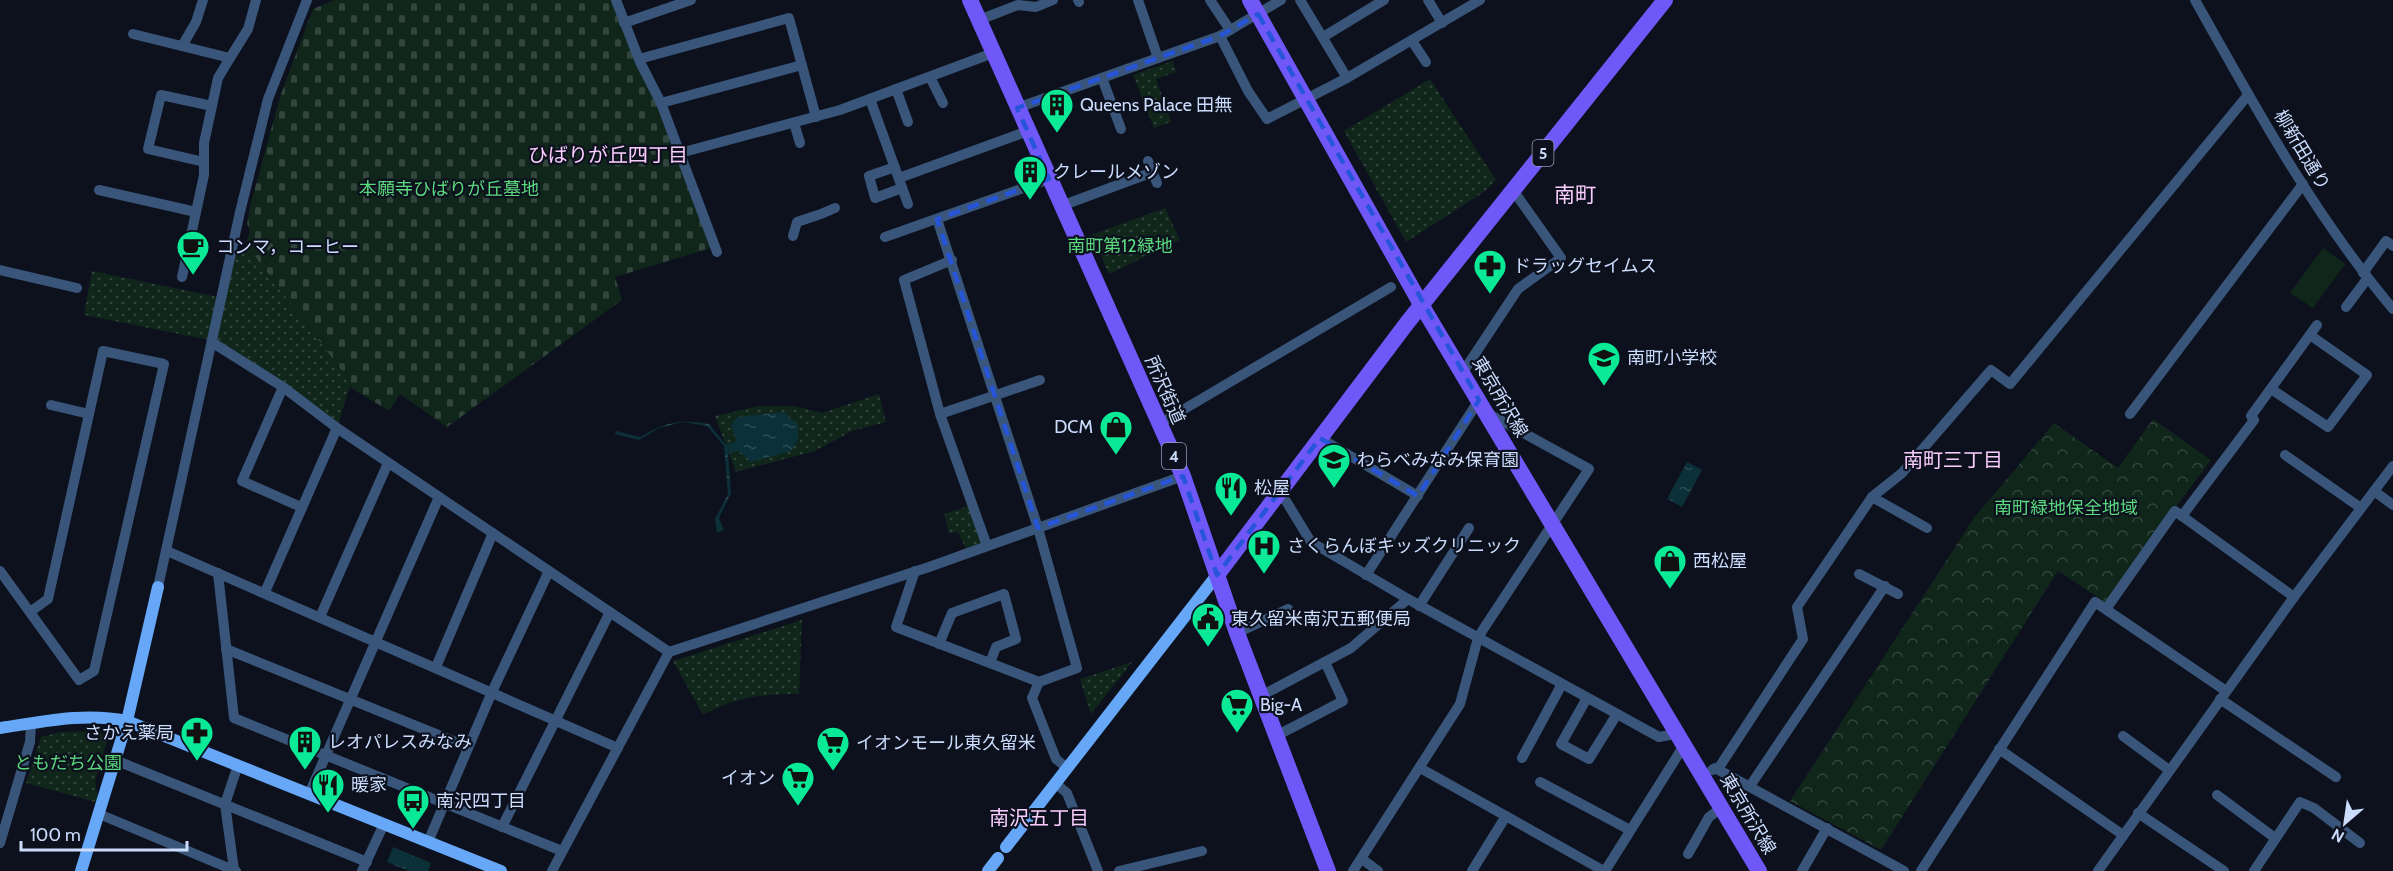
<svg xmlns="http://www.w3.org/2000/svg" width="2393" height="871" font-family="Cabin,'Noto Sans JP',sans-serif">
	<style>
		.forest { fill: url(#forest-crowns) }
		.cemetery { fill: url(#cemetery-stones) }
		.park { fill: url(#park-dots) }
		.garden { fill: #10261b }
		.water { fill: url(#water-ripples) }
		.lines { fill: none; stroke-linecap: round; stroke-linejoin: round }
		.street { stroke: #39557a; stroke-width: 10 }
		.secondary { stroke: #66a7f8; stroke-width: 12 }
		.primary { stroke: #7057f8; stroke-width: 16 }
		.marked { fill: none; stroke: #2655da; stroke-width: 4.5; stroke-dasharray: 12 8; stroke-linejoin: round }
		.labels { text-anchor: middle; stroke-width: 4.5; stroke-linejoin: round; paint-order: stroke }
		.shield { fill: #0c111d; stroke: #929fba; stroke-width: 1.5 }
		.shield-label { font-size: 16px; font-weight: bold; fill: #cbdcfd }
		.poi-label { font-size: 18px; fill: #cbdcfd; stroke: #0c111d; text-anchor: start }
		.street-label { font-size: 18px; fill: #cbdcfd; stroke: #0c111d }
		.park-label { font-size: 18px; fill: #5bd87e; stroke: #0c111d }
		.neighbourhood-label { font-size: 20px; fill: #f8cdfd; stroke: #0c111d }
		.quarter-label { font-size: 21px; fill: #f8cdfd; stroke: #0c111d }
	</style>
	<defs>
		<pattern id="forest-crowns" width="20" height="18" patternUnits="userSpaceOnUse" patternTransform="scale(1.5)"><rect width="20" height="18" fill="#10261b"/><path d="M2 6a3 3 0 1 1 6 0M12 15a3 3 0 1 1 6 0" fill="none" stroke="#31453d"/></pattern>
		<pattern id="cemetery-stones" width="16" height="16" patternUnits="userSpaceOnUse" patternTransform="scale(1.5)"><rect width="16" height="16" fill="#10261b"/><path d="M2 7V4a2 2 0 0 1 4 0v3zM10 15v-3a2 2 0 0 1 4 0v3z" fill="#31453d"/></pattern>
		<pattern id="park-dots" width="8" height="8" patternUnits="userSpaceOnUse" patternTransform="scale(1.5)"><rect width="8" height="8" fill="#10261b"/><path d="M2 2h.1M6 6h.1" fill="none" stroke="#31453d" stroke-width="1.8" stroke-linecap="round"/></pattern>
		<pattern id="water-ripples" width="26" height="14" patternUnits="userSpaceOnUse" patternTransform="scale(1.5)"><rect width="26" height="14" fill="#0b3038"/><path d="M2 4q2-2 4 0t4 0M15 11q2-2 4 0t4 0" fill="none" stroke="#2d4d56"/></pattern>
	</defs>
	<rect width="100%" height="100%" fill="#0c111d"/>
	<polygon class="forest" points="2153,419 2211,460 2105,602 2058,571 1881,850 1790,801 1974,518 2054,423 2118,468"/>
	<polygon class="cemetery" points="334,0 613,0 662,114 711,248 615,277 622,300 447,427 400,394 389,411 351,388 351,383 250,250 244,252 250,230 247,224 250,206 281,94 313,9"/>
	<g class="park">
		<polygon points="1173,61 1176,72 1156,79 1171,122 1154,128 1133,75"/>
		<polygon points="1430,79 1496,180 1484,192 1406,242 1344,131"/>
		<polygon points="1165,208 1180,240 1109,274 1099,251 1088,236"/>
		<polygon points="250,250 351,383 337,428 213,343 235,254"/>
		<polygon points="92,271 218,297 209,340 84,315"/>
		<polygon points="879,394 886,422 852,431 815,451 736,472 715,416 759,406 794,406 822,413"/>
		<polygon points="968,506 982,544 966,549 958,532 949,533 944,514"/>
		<path d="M802 620 799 694C764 694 734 697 703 715L673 661Z"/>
		<polygon points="1132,662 1091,714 1080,679"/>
		<polygon points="99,731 108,738 95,781 99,803 26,783 41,737 61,732"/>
	</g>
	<polygon class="garden" points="2323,248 2345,264 2313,308 2290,293"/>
	<g class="water">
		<path d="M784 412 798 425V439L791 451 751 462 739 451 728 453 731 493 719 518 724 530 717 533 715 519 728 494 724 446 707 426 683 422 659 428 639 440 615 434 616 431 640 437C666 422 679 419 709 424L726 445 737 441 731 425 737 417Z"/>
		<polygon points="1687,462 1702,470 1682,507 1667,499"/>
		<polygon points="393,847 431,863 428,871 409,871 387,862"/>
	</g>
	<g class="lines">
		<g class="street">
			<polyline points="616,0 640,62 661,103 717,252"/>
			<polyline points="1078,0 1079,2"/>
			<polyline points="1138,0 1158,58"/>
			<polyline points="1210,0 1230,30"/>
			<polyline points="1300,0 1347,78"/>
			<polyline points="1428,0 1442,23"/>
			<path d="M2195 0C2255 107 2314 215 2393 309"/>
			<polyline points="979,20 1018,5 1036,7 1053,0"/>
			<polyline points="624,23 691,0"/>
			<polyline points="133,34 230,58 218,78 204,143 204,175 182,277"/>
			<polyline points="1220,36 1248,91 1267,119 1347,78 1480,0"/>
			<polyline points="1323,37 1384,0"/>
			<polyline points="1412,41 1426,62"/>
			<polyline points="182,46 196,22 203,0"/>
			<polyline points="230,58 248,29 256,0"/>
			<polyline points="639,59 789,18 816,117"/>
			<polyline points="930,77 943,103"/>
			<polyline points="1102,78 1121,129"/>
			<polyline points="896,89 908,122"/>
			<polyline points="870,99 908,204"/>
			<polyline points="661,103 802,65"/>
			<polyline points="1017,108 1220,36 1281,0"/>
			<polyline points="794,123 800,143"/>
			<polyline points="680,153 840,110 993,53"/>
			<polyline points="1148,161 1157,183"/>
			<polyline points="204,162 148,149 161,95 212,106"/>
			<polyline points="895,167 869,176 875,198 902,188"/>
			<polyline points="899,178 1028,131"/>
			<polyline points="99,190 196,212"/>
			<polyline points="1061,206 1153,172"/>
			<polyline points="821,214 835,208"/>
			<polyline points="793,236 797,222 818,215"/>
			<polyline points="885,237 1049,179"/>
			<polyline points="952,260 904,280 940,414 987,546"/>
			<polyline points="0,270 77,288"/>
			<polyline points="2363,273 2386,241 2393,246"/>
			<polyline points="2346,307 2367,279"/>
			<polyline points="213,343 283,387 337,428 669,652"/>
			<polyline points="1463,372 1518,289 1561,258 1513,190"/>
			<polyline points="283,387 242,481 301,507"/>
			<polyline points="2271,389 2328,427 2367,375 2310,335"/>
			<polyline points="51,405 89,414"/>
			<polyline points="940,414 1040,380"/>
			<polyline points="2130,414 2303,184"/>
			<polyline points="1159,424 1391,287"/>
			<polyline points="1320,438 1418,496"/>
			<polyline points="2285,455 2361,508"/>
			<polyline points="2374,491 2393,505"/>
			<polyline points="1276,495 1286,501 1311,542 1408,599 1659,737 1676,734"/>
			<polyline points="1872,497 1927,528"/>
			<polyline points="2182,516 2254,420 2251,416 2317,325"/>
			<polyline points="167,551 618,748"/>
			<polyline points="0,571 79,680 94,671 164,364 103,351 48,599 30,612"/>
			<polyline points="915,571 896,627 1039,682 1077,668 1038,528 937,219"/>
			<polyline points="218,573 234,718 562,851"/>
			<polyline points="1859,574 1898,594"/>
			<polyline points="1366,575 1479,400"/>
			<polyline points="158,587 240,212 268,99 307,0"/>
			<polyline points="265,592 337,428"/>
			<polyline points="1419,606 1469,528"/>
			<polyline points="2106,609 2175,511 2294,597"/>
			<polyline points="320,617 388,463"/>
			<polyline points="1237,633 1288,609"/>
			<polyline points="939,644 952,613 1004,594 1016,639 996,647 990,663"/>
			<polyline points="226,649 468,747"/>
			<polyline points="436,667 493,533"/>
			<polyline points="1039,682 1032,698 1056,759 1067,768"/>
			<polyline points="1261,696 1351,648 1408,599"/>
			<polyline points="1587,698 1561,744 1589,759 1617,714"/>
			<polyline points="2220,699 2336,777"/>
			<polyline points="1276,736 1343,701 1325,662"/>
			<polyline points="2123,736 2169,770"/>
			<polyline points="1999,749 2123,835"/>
			<polyline points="1522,758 1562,684"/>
			<polyline points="115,760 367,862"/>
			<polyline points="1420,768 1604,871"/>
			<polyline points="1718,769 1803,639 1797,607 1872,497 1902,473 1991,370 2010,384 2248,95"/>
			<polyline points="1712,770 1715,768 1904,871"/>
			<polyline points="1540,782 1630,830"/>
			<polyline points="1055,783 1067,793 1098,871"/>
			<polyline points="1750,786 1885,586"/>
			<polyline points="309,794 439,497"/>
			<polyline points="2217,795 2275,838"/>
			<polyline points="2138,813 2224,871"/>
			<polyline points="99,814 236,871"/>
			<polyline points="502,827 610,612"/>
			<polyline points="428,842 492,692 549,571"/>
			<polyline points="0,843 30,742 31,723"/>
			<polyline points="1688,854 1709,817 1721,808"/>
			<polyline points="1362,859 1378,871"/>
			<polyline points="234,870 225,804 238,765"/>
			<polyline points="362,871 384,824"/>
			<polyline points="552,871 669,652 929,567 1183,476"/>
			<polyline points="1119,871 1202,851"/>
			<polyline points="1353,871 1460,704 1478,638 1484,628 1589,469 1487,413"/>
			<polyline points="1472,871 1506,816"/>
			<polyline points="1605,871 1683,747"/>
			<polyline points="1802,871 1827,828"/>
			<polyline points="1921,871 2095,602 2226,691"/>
			<polyline points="2098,871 2294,597 2393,466"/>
			<polyline points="2254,871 2300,802 2314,808 2360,843"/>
		</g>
		<g class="secondary">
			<path d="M0 728C42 722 84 712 127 721L501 871"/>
			<polyline points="1006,847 1217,575"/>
			<polyline points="81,871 127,721 158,587"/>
			<polyline points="988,871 998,858"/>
		</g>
		<g class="primary">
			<polyline points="970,0 1183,476 1237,633 1328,871"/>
			<polyline points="1250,0 1422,306 1759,871"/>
			<polyline points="1217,575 1407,323 1665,0"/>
		</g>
	</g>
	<path class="marked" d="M1258 14 1479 400 1418 496 1320 438 1217 575 1183 476 1038 528 937 219 1049 179 1017 108 1220 36Z"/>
	<defs>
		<g id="building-pin" transform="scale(1.725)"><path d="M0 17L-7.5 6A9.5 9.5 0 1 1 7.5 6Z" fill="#0ae996" stroke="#0c111d"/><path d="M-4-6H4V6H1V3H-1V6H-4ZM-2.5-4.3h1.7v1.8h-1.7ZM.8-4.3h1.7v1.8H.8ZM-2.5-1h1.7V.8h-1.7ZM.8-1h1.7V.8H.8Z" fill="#111"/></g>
		<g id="cafe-pin" transform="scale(1.725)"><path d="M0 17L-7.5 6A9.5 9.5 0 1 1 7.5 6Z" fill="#0ae996" stroke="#0c111d"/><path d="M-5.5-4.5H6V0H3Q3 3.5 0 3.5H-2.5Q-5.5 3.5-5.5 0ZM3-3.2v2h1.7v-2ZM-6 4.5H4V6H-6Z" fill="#111"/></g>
		<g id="pharmacy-pin" transform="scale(1.725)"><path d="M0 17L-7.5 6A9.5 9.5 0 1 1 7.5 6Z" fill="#0ae996" stroke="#0c111d"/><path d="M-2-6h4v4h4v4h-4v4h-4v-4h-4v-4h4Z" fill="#111"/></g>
		<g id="school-pin" transform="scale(1.725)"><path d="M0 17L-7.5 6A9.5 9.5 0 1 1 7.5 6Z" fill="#0ae996" stroke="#0c111d"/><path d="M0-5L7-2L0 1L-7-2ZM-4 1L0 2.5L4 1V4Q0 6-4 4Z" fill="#111"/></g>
		<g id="shop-pin" transform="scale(1.725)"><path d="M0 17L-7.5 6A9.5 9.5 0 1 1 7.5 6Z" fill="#0ae996" stroke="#0c111d"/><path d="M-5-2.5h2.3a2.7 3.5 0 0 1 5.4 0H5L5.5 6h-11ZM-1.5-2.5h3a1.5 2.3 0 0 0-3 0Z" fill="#111"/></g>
		<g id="restaurant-pin" transform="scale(1.725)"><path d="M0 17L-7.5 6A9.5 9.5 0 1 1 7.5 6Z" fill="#0ae996" stroke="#0c111d"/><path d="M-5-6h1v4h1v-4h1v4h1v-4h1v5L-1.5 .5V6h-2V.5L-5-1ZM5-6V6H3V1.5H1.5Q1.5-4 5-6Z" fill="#111"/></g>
		<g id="hospital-pin" transform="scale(1.725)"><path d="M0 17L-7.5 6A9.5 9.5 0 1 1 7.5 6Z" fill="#0ae996" stroke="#0c111d"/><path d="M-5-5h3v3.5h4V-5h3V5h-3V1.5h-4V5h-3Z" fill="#111"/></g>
		<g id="civic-pin" transform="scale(1.725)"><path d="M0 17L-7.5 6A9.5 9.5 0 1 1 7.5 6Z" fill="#0ae996" stroke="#0c111d"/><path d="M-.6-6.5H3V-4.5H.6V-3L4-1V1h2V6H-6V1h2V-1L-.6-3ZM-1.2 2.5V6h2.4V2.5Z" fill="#111"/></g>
		<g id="supermarket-pin" transform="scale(1.725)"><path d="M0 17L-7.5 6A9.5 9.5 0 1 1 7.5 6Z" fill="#0ae996" stroke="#0c111d"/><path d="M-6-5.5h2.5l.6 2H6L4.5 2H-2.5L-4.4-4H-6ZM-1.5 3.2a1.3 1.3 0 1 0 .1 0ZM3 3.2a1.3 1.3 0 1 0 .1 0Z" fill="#111"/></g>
		<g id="bus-pin" transform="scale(1.725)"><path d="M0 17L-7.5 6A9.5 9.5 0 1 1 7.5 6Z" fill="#0ae996" stroke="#0c111d"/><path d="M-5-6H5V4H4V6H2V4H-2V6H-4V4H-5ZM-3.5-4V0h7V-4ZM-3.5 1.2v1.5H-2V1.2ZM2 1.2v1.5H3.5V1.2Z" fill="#111"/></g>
	</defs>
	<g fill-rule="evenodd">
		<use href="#building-pin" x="1057" y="105"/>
		<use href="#building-pin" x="1030" y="172"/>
		<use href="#cafe-pin" x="193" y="247"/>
		<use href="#pharmacy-pin" x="1490" y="266"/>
		<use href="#school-pin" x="1604" y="358"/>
		<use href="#shop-pin" x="1116" y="427"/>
		<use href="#school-pin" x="1334" y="460"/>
		<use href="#restaurant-pin" x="1231" y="488"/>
		<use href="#hospital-pin" x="1264" y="546"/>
		<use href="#shop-pin" x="1670" y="561"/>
		<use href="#civic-pin" x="1208" y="619"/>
		<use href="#supermarket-pin" x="1237" y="705"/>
		<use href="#pharmacy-pin" x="197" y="733"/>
		<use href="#building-pin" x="305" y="742"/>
		<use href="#supermarket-pin" x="833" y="743"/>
		<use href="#supermarket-pin" x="798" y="778"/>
		<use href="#restaurant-pin" x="328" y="785"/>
		<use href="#bus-pin" x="413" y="801"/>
	</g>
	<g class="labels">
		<g class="shield">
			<rect x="1532.5" y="140" width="21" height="26" rx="4.5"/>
			<rect x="1162" y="443" width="24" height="26" rx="4.5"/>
		</g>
		<g class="shield-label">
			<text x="1543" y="159">5</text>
			<text x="1174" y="462">4</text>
		</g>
		<g class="poi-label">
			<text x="1080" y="111">Queens Palace 田無</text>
			<text x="1053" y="178">クレールメゾン</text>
			<text x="216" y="253">コンマ，コーヒー</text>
			<text x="1513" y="272">ドラッグセイムス</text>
			<text x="1627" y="364">南町小学校</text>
			<text x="1093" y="433" text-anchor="end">DCM</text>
			<text x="1357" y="466">わらべみなみ保育園</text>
			<text x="1254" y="494">松屋</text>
			<text x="1287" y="552">さくらんぼキッズクリニック</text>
			<text x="1693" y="567">西松屋</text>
			<text x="1231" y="625">東久留米南沢五郵便局</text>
			<text x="1260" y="711">Big-A</text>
			<text x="174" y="739" text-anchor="end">さかえ薬局</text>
			<text x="328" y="748">レオパレスみなみ</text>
			<text x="856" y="749">イオンモール東久留米</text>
			<text x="775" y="784" text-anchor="end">イオン</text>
			<text x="351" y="791">暖家</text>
			<text x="436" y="807">南沢四丁目</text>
		</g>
		<g class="street-label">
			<text transform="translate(2302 150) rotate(59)" y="6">柳新田通り</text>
			<text transform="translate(1165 390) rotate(66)" y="6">所沢街道</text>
			<text transform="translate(1500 397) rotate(59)" y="6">東京所沢線</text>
			<text transform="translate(1748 814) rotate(59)" y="6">東京所沢線</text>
		</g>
		<g class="park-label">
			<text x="449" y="195">本願寺ひばりが丘墓地</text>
			<text x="1120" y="252">南町第12緑地</text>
			<text x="2066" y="514">南町緑地保全地域</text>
			<text x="68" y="769">ともだち公園</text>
		</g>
		<g class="neighbourhood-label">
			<text x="608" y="162">ひばりが丘四丁目</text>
			<text x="1953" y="467">南町三丁目</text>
			<text x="1039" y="825">南沢五丁目</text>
		</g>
		<g class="quarter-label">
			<text x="1575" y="202">南町</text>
		</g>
	</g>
	<g transform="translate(2345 823) rotate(209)" stroke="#0c111d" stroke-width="4.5" paint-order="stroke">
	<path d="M0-4.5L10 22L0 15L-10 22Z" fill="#cbdcfd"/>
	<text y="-9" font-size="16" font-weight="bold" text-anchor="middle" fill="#cbdcfd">N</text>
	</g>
	<path d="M21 841v9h166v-9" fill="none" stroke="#cbdcfd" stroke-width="3"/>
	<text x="30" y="841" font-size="18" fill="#cbdcfd" stroke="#0c111d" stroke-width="4.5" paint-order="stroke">100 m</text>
</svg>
